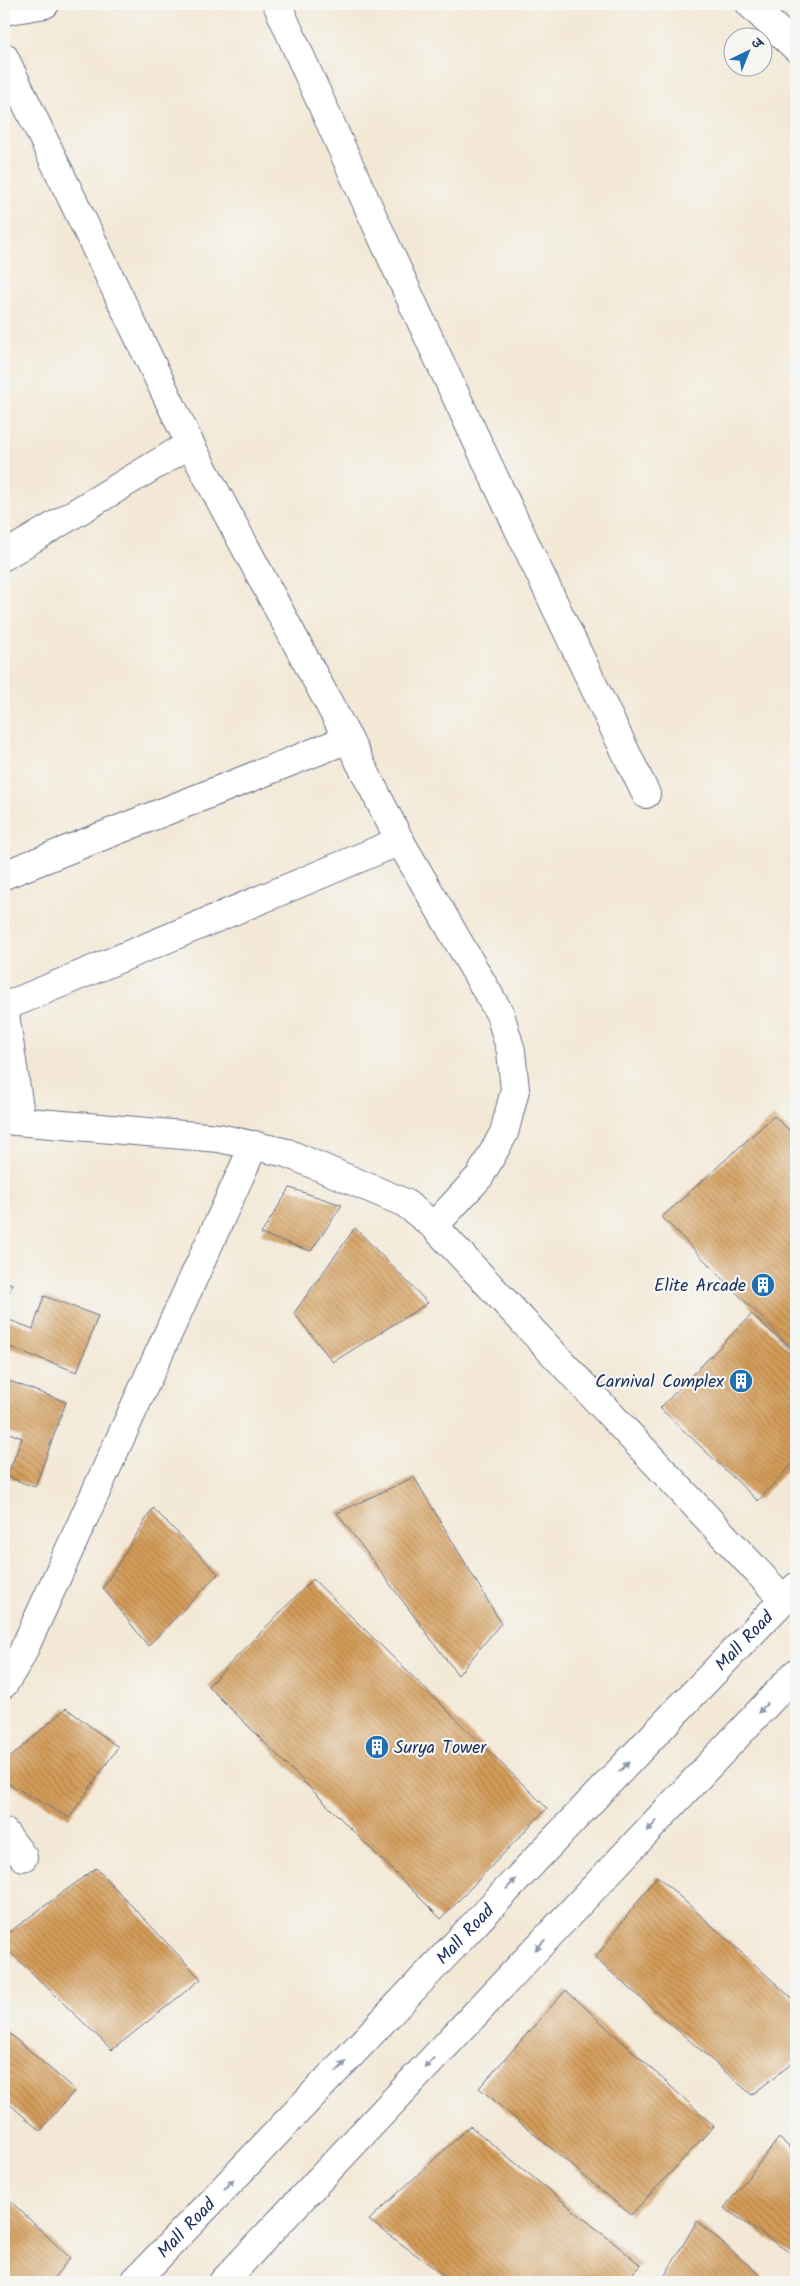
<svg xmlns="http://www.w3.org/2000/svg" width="800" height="2286" font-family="Kalam,'Playpen Sans Deva',sans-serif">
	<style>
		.building { fill: url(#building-back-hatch) }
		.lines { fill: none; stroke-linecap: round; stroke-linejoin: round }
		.minor-casing { stroke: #677088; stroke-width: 30 }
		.major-casing { stroke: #677088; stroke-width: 30 }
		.minor { stroke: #fff; stroke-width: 28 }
		.major { stroke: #fff; stroke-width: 28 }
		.oneway { fill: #8d97ae }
		.labels { text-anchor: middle; stroke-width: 4.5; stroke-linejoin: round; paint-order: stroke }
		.poi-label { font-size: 18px; fill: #1b2f5e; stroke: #f6f6f2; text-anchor: end }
		.street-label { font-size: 18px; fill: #1b2f5e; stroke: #f6f6f2 }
	</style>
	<defs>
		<pattern id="building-back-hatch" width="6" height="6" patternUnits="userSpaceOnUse" patternTransform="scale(1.25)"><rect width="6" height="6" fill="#d49c58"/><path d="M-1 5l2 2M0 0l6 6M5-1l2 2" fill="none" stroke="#ab804c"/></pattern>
	</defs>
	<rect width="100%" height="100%" fill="#f6f6f2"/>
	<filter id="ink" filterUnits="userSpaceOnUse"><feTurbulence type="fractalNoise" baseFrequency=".02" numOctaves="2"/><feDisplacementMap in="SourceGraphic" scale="10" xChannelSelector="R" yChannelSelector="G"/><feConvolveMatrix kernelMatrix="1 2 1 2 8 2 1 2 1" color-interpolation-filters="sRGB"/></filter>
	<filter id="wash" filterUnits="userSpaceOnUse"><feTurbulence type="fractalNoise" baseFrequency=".0096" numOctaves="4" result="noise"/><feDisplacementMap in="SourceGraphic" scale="20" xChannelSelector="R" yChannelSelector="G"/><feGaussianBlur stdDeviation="1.12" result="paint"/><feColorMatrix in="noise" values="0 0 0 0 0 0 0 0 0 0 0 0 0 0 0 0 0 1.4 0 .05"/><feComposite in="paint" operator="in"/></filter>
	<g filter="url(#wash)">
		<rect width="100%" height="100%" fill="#f3e8d5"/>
		<g id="blocks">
			<g class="building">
				<polygon points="774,1116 796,1137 796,1353 662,1217"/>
				<polygon points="290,1188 342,1205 311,1251 261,1234"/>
				<polygon points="355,1228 428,1303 333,1362 294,1313"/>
				<polygon points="4,1281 12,1284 4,1305"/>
				<polygon points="44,1296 98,1316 77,1372 4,1345 4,1318 33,1329"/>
				<polygon points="752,1314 796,1355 796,1460 758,1501 660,1408"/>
				<polygon points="4,1379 66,1402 35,1487 7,1477 22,1438 4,1431"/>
				<polygon points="414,1477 501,1623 458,1675 337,1513"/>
				<polygon points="153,1508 218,1574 148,1646 103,1588"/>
				<polygon points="313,1579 547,1808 441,1919 208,1686"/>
				<polygon points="66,1708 118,1747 69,1818 4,1781 4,1763"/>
				<polygon points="96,1868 201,1979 112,2050 4,1946 4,1936"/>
				<polygon points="657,1876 796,2002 796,2060 752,2095 595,1958"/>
				<polygon points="566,1990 714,2126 631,2215 479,2088"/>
				<polygon points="4,2029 75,2090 40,2131 4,2099"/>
				<polygon points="470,2126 641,2265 624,2282 453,2282 369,2220"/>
				<polygon points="779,2138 796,2153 796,2257 724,2208"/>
				<polygon points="4,2195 70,2258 50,2282 4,2282"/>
				<polygon points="697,2221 768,2282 661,2282"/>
			</g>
		</g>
	</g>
	<g filter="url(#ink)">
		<use href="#blocks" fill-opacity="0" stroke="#677088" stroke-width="1"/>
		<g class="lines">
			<g class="minor-casing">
				<g id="minor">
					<path d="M277 4C395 270 519 533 646 794"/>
					<polyline points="750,4 796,48"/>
					<polyline points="4,11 45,4"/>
					<polyline points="4,57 190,444 4,556"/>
					<polyline points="400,841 500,1014 511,1051 515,1090 504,1133 480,1176 434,1226"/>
					<polyline points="4,875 348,739"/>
					<polyline points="4,1007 400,841 348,739 190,444"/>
					<polyline points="4,1008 21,1121"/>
					<polyline points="4,1120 219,1138 287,1153 405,1203 434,1226 784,1600"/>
					<polyline points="4,1684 20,1658 254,1145"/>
					<polyline points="4,1832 23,1857"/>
				</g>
			</g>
			<g class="major-casing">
				<g id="major">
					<path id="s1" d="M134 2282C356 2052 573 1817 796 1587"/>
					<polyline points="223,2282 796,1673"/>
				</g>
			</g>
			<use href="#minor" class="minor"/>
			<use href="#major" class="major"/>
		</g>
		<defs><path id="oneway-solid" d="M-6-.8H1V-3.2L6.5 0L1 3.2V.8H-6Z" transform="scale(1.25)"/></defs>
		<g class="oneway">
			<use href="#oneway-solid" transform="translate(763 1708) rotate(133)"/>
			<use href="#oneway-solid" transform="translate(624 1767) rotate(-46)"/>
			<use href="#oneway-solid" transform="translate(652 1826) rotate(133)"/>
			<use href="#oneway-solid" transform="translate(511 1884) rotate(-47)"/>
			<use href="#oneway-solid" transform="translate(540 1945) rotate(133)"/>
			<use href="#oneway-solid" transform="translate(429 2063) rotate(133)"/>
			<use href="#oneway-solid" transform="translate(341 2067) rotate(-47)"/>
			<use href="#oneway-solid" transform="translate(229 2184) rotate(-46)"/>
		</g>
	</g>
	<defs>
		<g id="building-disc" transform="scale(1.25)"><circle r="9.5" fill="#1f6fb2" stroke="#f6f6f2"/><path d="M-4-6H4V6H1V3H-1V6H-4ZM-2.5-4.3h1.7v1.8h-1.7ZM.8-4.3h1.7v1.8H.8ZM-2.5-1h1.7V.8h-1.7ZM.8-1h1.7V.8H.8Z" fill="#fff"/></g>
	</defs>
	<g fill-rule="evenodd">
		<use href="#building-disc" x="763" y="1285"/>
		<use href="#building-disc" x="741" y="1381"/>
		<use href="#building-disc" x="377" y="1747"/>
	</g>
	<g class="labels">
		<g class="poi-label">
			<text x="746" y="1291">Elite Arcade</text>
			<text x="724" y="1387">Carnival Complex</text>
			<text x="394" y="1753" text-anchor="start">Surya Tower</text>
		</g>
		<g class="street-label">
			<text dy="6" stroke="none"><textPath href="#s1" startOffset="885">Mall Road</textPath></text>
			<text dy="6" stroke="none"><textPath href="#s1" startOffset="480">Mall Road</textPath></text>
			<text dy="6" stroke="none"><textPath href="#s1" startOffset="75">Mall Road</textPath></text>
		</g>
	</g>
	<rect width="800" height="2286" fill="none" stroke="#f6f6f2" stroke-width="20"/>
	<g transform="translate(748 52) rotate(43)"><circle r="24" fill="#f6f6f2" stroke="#9ea6b7"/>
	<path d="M0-4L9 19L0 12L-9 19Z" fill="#1f6fb2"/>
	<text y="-8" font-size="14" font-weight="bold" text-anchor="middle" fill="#1b2f5e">उ</text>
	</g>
</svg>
